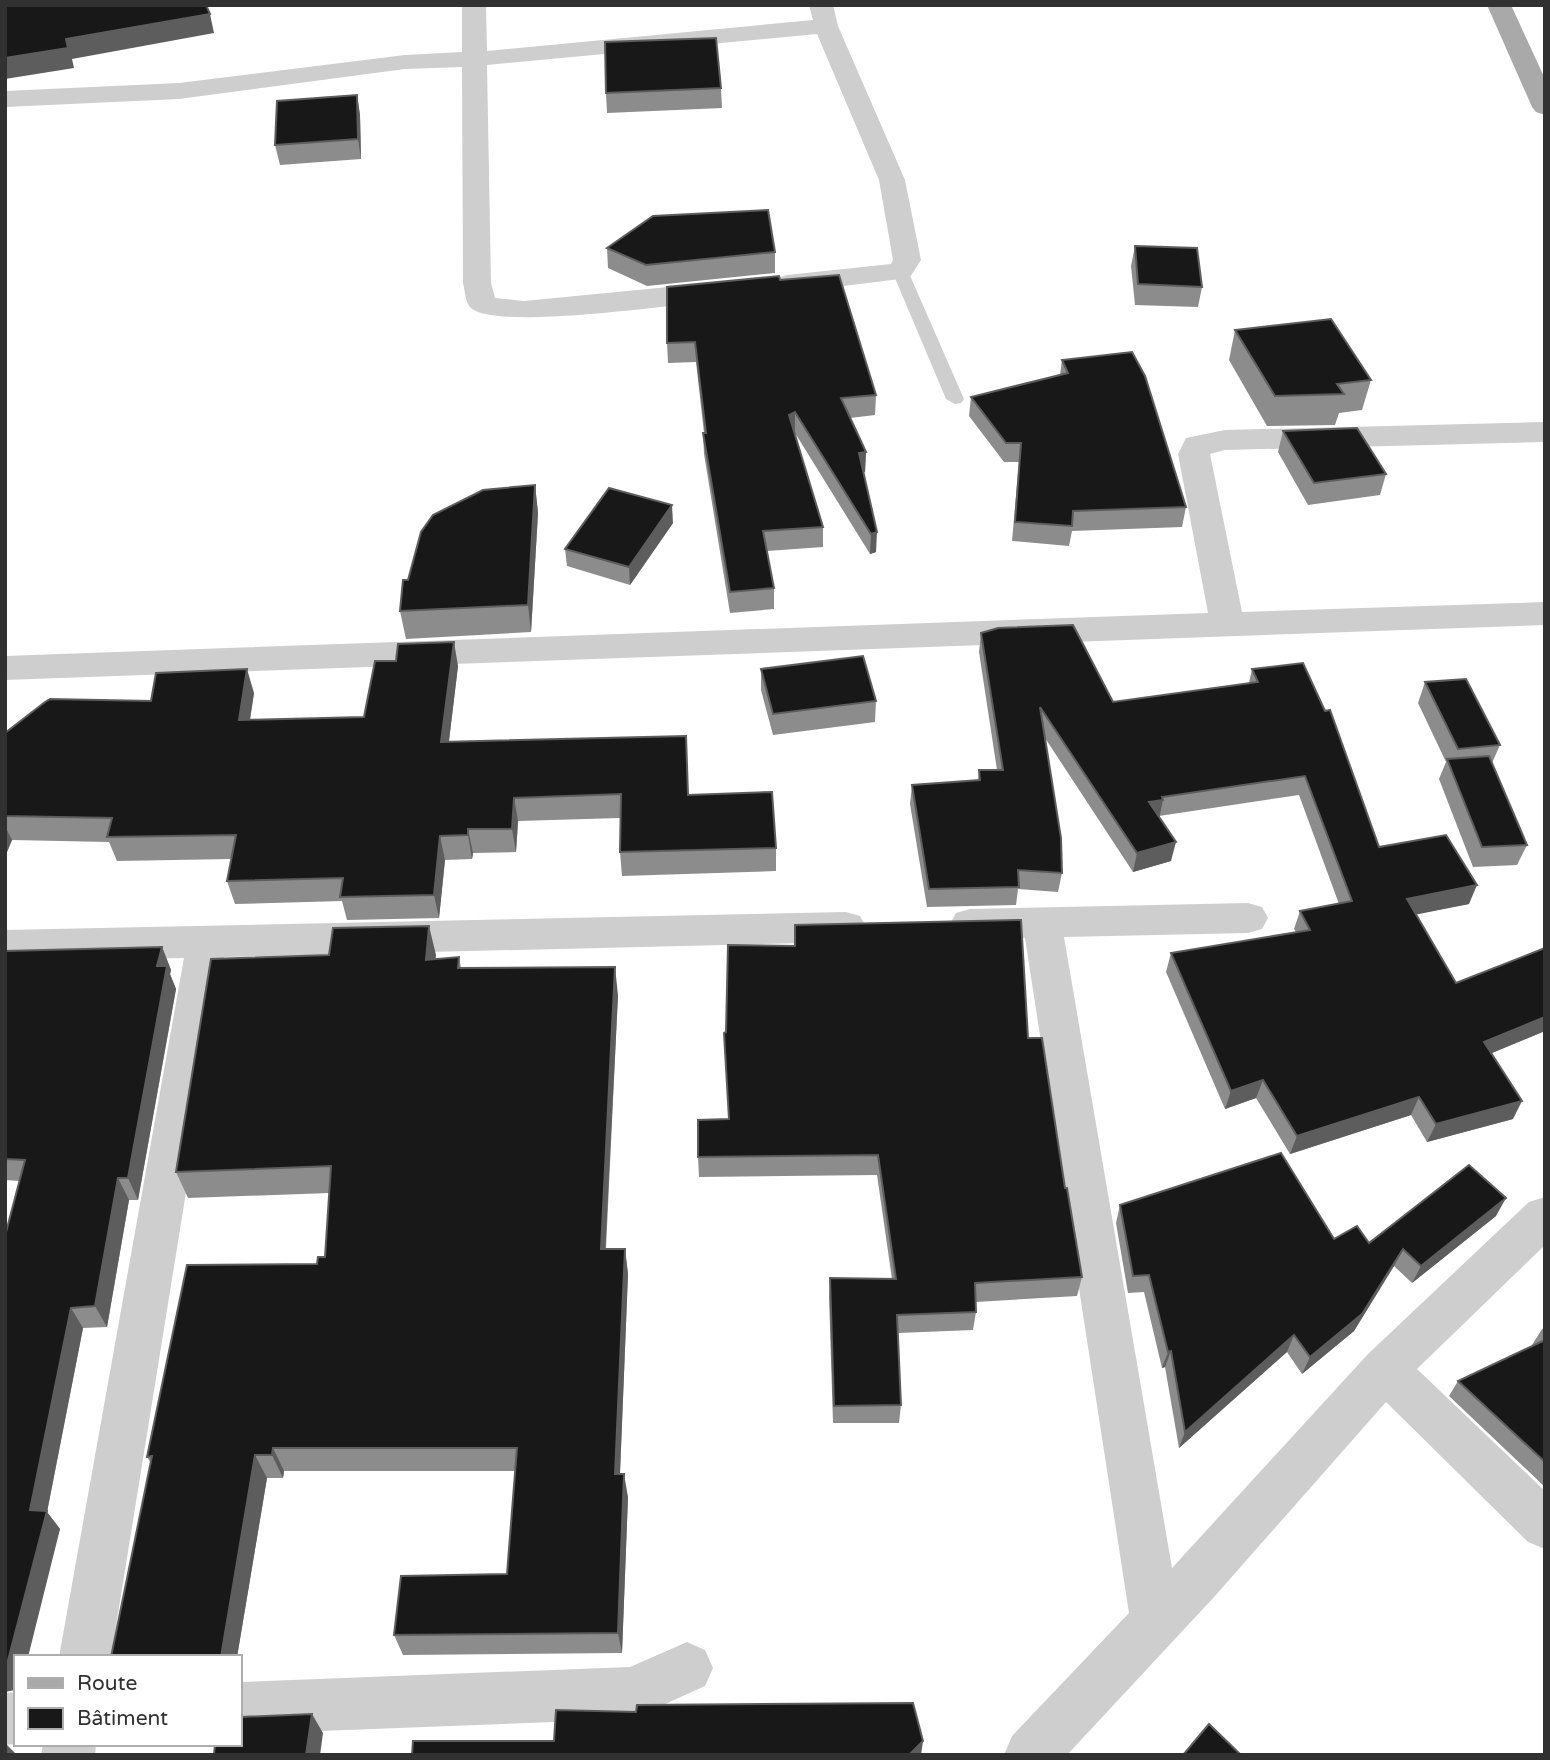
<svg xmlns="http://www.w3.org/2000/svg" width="1550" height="1760" font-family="'Varela Round',sans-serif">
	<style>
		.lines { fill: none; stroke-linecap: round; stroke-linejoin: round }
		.lane { fill: #cecece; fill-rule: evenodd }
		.street { fill: #cecece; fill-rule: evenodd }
		.primary { fill: #a9a9a9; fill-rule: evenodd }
		.wall { fill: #8c8c8c }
		.shaded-wall { fill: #5d5d5d }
		.building { fill: #181818; stroke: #5d5d5d; stroke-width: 2 }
	</style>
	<rect width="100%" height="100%" fill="#fff"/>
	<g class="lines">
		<polygon class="lane" points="900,266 908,271 964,399 961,403 955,404 946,399 892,271"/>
		<g class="street">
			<path d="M462 5H486L487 51 813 20 809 5H833L838 26 905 180 921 260 910 277 900 279 787 293 777 290 773 284 777 278 787 275 891 264 893 260 879 180 817 34 487 65 491 283 495 298 524 301 720 282 730 285 734 291 730 297 720 300C678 304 497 331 471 308 465 303 465 290 463 283L462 67 405 69 179 99 5 107V91L179 83 405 55 462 52Z"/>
			<polygon points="1545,422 1545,442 1225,450 1210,454 1242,612 1545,602 1545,625 5,680 5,656 1208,613 1178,454 1186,438 1225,430"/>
			<polygon points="1248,903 1262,907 1268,918 1262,929 1248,933 1064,937 1172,1568 1368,1354 1529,1202 1545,1197 1545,1245 1417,1369 1545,1491 1545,1549 1528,1542 1386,1402 1215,1596 1067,1755 1004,1755 1012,1736 1129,1613 1025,938 970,939 956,935 950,924 956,913 970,909"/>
			<polygon points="846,912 860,916 866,927 860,938 846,942 224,957 111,1657 59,1657 184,958 5,962 5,930"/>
			<polygon points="687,1642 705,1650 713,1668 705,1686 632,1719 240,1734 240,1682 630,1667"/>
			<polygon points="16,1692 16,1744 5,1745 5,1693"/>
			<polygon points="43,1744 96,1744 95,1755 41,1755"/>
		</g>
		<polygon class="primary" points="1487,5 1511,5 1545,79 1545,115 1536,112 1532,107"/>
	</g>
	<g class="wall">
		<polygon points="721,88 722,108 607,113 606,93"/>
		<polygon points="357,95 360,115 361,159 280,165 275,145"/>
		<polygon points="1135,246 1202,287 1198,307 1135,305 1131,266"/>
		<polygon points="607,248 775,252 775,273 647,286 608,268"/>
		<polygon points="780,280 876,395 875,415 850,418 866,452 865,472 864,472 876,552 870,554 795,433 823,527 823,547 767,551 774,588 774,609 730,613 704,454 703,433 704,433 696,362 668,363 667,343"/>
		<polygon points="1235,330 1371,380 1362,410 1339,413 1335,425 1267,426 1229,360"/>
		<polygon points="1062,360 1186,507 1182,527 1072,531 1069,546 1012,541 1019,462 1004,462 969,416 971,397 1060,375"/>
		<polygon points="1283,431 1386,474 1380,495 1308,505 1278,452"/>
		<polygon points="535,485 538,513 531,632 406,639 400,611 408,580"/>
		<polygon points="673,523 630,585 567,566 565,549"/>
		<polygon points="981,633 1113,702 1249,683 1252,669 1379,847 1469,904 1416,914 1456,983 1545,1031 1492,1053 1513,1119 1427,1142 1411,1115 1290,1154 1256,1098 1225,1109 1166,972 1171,953 1296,932 1294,929 1300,911 1339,904 1299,795 1159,816 1171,861 1133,872 1045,738 1062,873 1058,892 1018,889 1016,905 927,907 910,804 912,785 978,780 979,770 997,770 979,652"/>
		<polygon points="458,666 449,741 689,795 776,848 776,871 622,876 620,852 620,818 518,821 516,852 473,853 472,859 445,860 439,918 347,920 342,901 235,904 227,881 231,859 117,861 109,842 12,840 7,852 5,852 5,733 151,701 254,693 250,720 364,717"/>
		<polygon points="761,669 876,701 875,722 773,735 761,690"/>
		<polygon points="1425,682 1500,745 1492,763 1527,845 1517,865 1473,867 1439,779 1446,762 1418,703"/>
		<polygon points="795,925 1028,1038 1065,1188 1082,1277 1077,1296 976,1302 976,1312 973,1330 898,1333 901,1405 899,1423 833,1423 829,1297 830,1278 892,1279 877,1175 699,1177 698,1157 728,1119 794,946"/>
		<polygon points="162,947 171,970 170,974 176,989 138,1200 129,1200 107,1327 83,1328 47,1512 60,1529 16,1657 16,1691 14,1690 5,1692 5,1236 20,1181 5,1180 5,951"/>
		<polygon points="436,955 435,959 459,957 461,968 618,995 606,1249 625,1249 628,1274 620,1474 628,1497 622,1653 403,1655 394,1635 507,1574 515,1471 284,1471 283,1478 267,1478 237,1657 111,1657 151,1463 147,1457 317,1264 325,1257 329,1193 188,1198 176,1172"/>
		<polygon points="1120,1205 1334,1239 1369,1243 1496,1216 1412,1283 1394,1266 1354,1331 1302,1374 1287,1352 1179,1448 1165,1367 1162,1368 1144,1292 1128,1293 1116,1223"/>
		<polygon points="1545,1327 1545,1487 1449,1396 1458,1381 1532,1346 1532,1345 1542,1329"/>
	</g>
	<g class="shaded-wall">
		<polygon points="210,14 214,33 72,59 74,68 5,79 5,58 66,39"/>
		<polygon points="357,95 360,115 361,159 358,139"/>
		<polygon points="795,412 795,432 789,415"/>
		<polygon points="866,452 865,472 859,473 859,453"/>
		<polygon points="535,485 538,513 531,632 528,605"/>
		<polygon points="672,505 673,523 630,585 629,567"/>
		<polygon points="877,532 876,552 870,554 871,534"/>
		<polygon points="454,642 458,666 446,765 441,742"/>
		<polygon points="247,669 254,693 246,744 239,720"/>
		<polygon points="514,798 518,821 516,852 512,829"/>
		<polygon points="1163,800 1159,819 1149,802"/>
		<polygon points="5,826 12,840 7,852 5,849"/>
		<polygon points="468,829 473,853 472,859 468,835"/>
		<polygon points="440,836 445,860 439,918 434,895"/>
		<polygon points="1176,842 1171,861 1133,872 1137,853"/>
		<polygon points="1477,885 1469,904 1399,918 1407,899"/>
		<polygon points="429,926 436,955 432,988 426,960"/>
		<polygon points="162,947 171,970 170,974 176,989 138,1200 128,1178 157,966"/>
		<polygon points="615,967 618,995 604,1275 601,1249"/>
		<polygon points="1545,1017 1545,1031 1475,1060 1484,1042"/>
		<polygon points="1263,1080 1256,1098 1225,1109 1231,1091"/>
		<polygon points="1419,1097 1411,1115 1290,1154 1297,1136"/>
		<polygon points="1522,1101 1513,1119 1427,1142 1436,1124"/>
		<polygon points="118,1178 129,1200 107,1327 95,1306"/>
		<polygon points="1506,1198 1496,1216 1412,1283 1421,1266"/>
		<polygon points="625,1249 628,1274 619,1497 615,1474"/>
		<polygon points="1403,1249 1394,1266 1354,1331 1302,1374 1310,1357"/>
		<polygon points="71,1308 83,1328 47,1512 60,1529 28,1657 16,1657 16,1691 14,1690 5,1692 5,1672 30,1510"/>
		<polygon points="1294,1335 1287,1352 1179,1448 1185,1432"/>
		<polygon points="1171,1351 1165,1367 1162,1368 1168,1352"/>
		<polygon points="273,1448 284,1471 283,1478 272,1455"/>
		<polygon points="255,1455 267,1478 237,1657 221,1657"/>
		<polygon points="624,1474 628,1497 622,1653 618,1633"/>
		<polygon points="312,1714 323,1733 320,1755 306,1755"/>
		<polygon points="923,1741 921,1755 909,1755"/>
		<polygon points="6,1744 17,1755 5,1755"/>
	</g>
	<g class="building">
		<polygon points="5,5 206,5 210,14 66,39 68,48 5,58"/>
		<polygon points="716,38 721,88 606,93 605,42"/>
		<polygon points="357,95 358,139 275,145 277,101"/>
		<polygon points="768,210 775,252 646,265 607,248 653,216"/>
		<polygon points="1135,246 1197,248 1202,287 1138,284"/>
		<polygon points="839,275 876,395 841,398 866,452 859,453 877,532 871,534 795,412 789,415 823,527 763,531 774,588 730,592 703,433 706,433 695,342 667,343 667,287 779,276 780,280"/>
		<polygon points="1331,319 1371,380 1337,384 1344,394 1275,396 1235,330"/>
		<polygon points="1132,352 1145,376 1186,507 1073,511 1072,526 1015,522 1021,443 1006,443 971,397 1068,373 1062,360"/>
		<polygon points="1357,428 1386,474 1314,483 1283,431"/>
		<polygon points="535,485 528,605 400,611 403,580 408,580 421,532 433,515 483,490"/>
		<polygon points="609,488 672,505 629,567 565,549"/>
		<polygon points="1073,625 1113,702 1258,682 1252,669 1303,663 1325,711 1330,710 1379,847 1446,835 1477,885 1407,899 1456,983 1545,948 1545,1017 1484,1042 1522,1101 1436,1124 1419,1097 1297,1136 1263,1080 1231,1091 1171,953 1310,930 1300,911 1352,901 1305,776 1162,797 1163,800 1149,802 1176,842 1137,853 1040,707 1061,838 1062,873 1018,870 1019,887 929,889 912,785 980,780 979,770 1003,770 981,633 998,628"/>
		<polygon points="454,642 441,742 686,736 688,795 772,792 776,848 620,852 621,794 514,798 512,829 468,829 468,835 440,836 434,895 340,897 343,878 227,881 236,835 107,837 112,818 5,816 5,733 45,702 50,699 151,701 156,673 247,669 239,720 364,717 375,661 396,661 398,644"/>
		<polygon points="863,656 876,701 773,714 761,669"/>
		<polygon points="1466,679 1500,745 1458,749 1425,682"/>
		<polygon points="1489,756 1527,845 1482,847 1447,759"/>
		<polygon points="1021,920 1028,1038 1042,1038 1065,1188 1067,1188 1082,1277 975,1283 976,1312 897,1315 901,1405 834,1406 830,1278 896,1279 878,1155 698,1157 698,1120 729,1119 724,1033 726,1032 728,945 795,946 795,925"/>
		<polygon points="429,926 426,960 459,957 458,968 615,967 601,1249 625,1249 615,1474 624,1474 618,1633 394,1635 401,1576 507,1574 517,1448 273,1448 272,1455 255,1455 221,1657 111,1657 152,1456 147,1457 187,1265 317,1264 318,1257 325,1257 331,1166 176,1172 211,959 329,955 333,928"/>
		<polygon points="162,947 157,966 167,966 128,1178 118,1178 95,1306 71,1308 30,1510 47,1511 5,1672 5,1236 25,1160 5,1159 5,951"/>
		<polygon points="1281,1153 1334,1239 1357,1226 1369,1243 1469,1165 1506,1198 1421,1266 1403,1249 1362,1314 1310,1357 1294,1335 1185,1432 1171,1351 1168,1352 1149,1275 1133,1276 1120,1205"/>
		<polygon points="1545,1340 1545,1462 1458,1381"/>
		<polygon points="913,1703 923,1741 909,1755 412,1755 413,1741 554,1741 556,1710 636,1712 637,1705"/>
		<polygon points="312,1714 306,1755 214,1755 215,1744 240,1744 240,1717"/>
		<polygon points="1209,1724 1241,1755 1183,1755"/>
	</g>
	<rect width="1550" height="1760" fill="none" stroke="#313131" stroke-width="14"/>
	<rect x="14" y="1655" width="228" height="91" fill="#ffffff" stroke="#adadad" stroke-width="2"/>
	<rect x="28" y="1678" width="35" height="10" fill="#a9a9a9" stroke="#adadad" stroke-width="2"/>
	<text x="77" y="1690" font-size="21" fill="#313131">Route</text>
	<rect x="28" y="1708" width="35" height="21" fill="#181818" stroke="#adadad" stroke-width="2"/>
	<text x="77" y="1725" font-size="21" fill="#313131">Bâtiment</text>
</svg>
